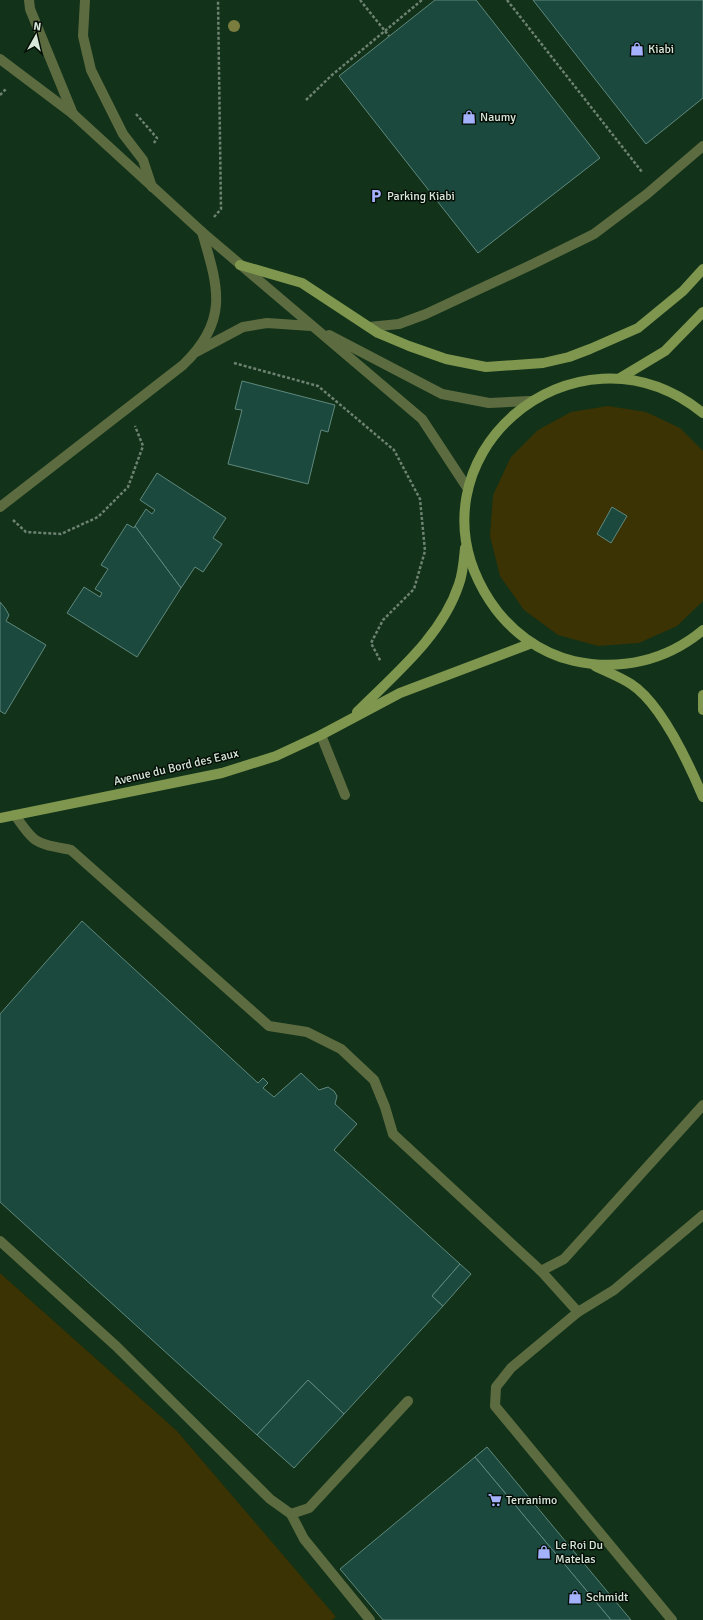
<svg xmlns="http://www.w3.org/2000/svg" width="703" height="1620" font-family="Signika,sans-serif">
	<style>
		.built { fill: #12321a }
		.green { fill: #3b3303 }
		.building { fill: #1b493e; stroke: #60887d }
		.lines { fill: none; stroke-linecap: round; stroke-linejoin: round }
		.path { stroke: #6d8271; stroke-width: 2.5; stroke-dasharray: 3 2; stroke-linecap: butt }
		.lane { stroke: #5d6c40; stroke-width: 10 }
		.street { stroke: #5d6c40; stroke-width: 10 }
		.secondary { stroke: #7e964e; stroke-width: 10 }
		.tree { fill: #7b7d3f }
		.labels { text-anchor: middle; stroke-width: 3; stroke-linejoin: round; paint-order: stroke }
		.poi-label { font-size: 12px; fill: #d8e7da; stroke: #050e06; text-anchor: start }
		.street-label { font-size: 12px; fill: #d8e7da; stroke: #050e06 }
	</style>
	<rect width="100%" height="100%" fill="#0f2815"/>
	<polygon class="built" points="0,0 703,0 703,1620 332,1620 335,1617 177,1431 0,1273"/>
	<g class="green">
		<polygon points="608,406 646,412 680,428 703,451 703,601 677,626 639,643 598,646 558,635 524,610 500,576 490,536 493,495 511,457 538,430 571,412"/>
		<polygon points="0,1273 177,1431 336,1617 332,1620 0,1620"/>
	</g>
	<g class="building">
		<polygon points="435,0 476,0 600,158 478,253 339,76"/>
		<polygon points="533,0 703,0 703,98 646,144"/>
		<polygon points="242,381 335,405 328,432 321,430 308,484 228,464 242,410 235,409"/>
		<polygon points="157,473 226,518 213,538 222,544 203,572 195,567 181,588 135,526 146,509 152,514 155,510 140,500"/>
		<polygon points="612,507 627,516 611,543 597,534"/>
		<polygon points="127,524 134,528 135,526 181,588 137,657 67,613 84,587 100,597 102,593 95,589 108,569 101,565"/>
		<polygon points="0,602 5,608 9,615 6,621 46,645 5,714 0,711"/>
		<polygon points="82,921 258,1083 263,1078 268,1083 263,1088 274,1097 301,1073 319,1090 328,1087 334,1091 337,1096 335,1104 357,1124 334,1150 460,1264 432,1296 443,1306 344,1414 308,1380 257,1435 0,1202 0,1014"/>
		<polygon points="460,1264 471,1274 443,1306 432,1296"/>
		<polygon points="308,1380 344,1414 294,1468 257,1435"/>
		<polygon points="487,1447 631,1620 611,1620 475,1457"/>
		<polygon points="475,1457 611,1620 383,1620 340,1569"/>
	</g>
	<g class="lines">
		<g class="path">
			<polyline points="360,0 389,36"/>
			<polyline points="507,0 642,172"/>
			<polyline points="0,95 6,89"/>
			<polyline points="306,100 332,75 422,0"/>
			<polyline points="136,114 157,138 154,143"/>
			<polyline points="214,217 221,209 218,0"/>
			<polyline points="234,363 318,386 394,450 420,499 425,551 414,589 383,620 371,643 381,662"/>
			<polyline points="13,520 26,532 61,534 98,517 128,487 143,446 135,426"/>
		</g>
		<g class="lane">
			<polyline points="369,327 399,324 426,314 533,264 594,234 647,194 703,146"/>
			<polyline points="196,352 243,327 267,323 311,326"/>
			<path d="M0 507 183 365C230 320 218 287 202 232"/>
			<polyline points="321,735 345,795"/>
			<path d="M15 815C35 845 36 843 71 850L269 1026 307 1032 341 1049 374 1080 385 1107 393 1134 541 1271 578 1312"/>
			<polyline points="0,1241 116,1346 270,1499 291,1514 304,1539 370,1620"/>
			<polyline points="541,1271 564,1259 703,1105"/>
			<polyline points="291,1514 309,1508 408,1401"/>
			<polyline points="672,1620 495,1406 496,1387 511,1368 578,1312 614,1290 703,1215"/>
		</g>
		<g class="street">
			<polyline points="29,0 30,9 73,114"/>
			<polyline points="85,0 83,36 91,70 123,134 143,160 152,187"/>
			<polyline points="0,59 73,114 202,232 422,419 468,489"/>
			<polyline points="329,335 442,394 489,403 530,401"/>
		</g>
		<g class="secondary">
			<polyline points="240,265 302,283 378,333 409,346 446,359 486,367 543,363 569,357 590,349 638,328 683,291 703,269"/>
			<polyline points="620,378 665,351 703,312"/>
			<path d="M703 413C574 309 398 460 490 601 509 630 539 653 574 661 620 671 666 661 703 630"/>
			<path d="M595 666C607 672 620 677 631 684 662 704 689 764 703 797"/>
			<polyline points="703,695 703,710"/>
			<path d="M357 712C395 674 442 636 459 584 463 573 464 559 465 548"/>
			<polyline points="0,818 222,773 276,756 321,735 400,693 532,643"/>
		</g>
	</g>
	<circle class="tree" cx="234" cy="26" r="6"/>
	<defs>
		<g id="shop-bare" transform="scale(1.08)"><path d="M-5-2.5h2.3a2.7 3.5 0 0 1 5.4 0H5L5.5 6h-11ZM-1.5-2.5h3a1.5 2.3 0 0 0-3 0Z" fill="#a4b1fc" stroke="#050e06" stroke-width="2.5" paint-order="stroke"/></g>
		<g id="parking-bare" transform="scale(1.08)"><path d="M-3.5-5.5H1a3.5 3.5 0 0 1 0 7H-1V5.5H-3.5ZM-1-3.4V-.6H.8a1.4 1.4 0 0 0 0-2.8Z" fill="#a4b1fc" stroke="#050e06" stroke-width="2.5" paint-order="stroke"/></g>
		<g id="supermarket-bare" transform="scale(1.08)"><path d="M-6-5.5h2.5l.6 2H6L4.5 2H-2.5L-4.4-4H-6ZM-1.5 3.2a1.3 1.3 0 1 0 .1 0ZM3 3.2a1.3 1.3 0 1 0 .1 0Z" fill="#a4b1fc" stroke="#050e06" stroke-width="2.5" paint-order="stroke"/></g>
	</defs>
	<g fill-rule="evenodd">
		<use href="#shop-bare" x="637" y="49"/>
		<use href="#shop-bare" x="469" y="117"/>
		<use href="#parking-bare" x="376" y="196"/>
		<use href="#supermarket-bare" x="495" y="1500"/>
		<use href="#shop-bare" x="544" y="1552"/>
		<use href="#shop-bare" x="575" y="1597"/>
	</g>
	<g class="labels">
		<g class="poi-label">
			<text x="648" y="53">Kiabi</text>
			<text x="480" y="121">Naumy</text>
			<text x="387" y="200">Parking Kiabi</text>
			<text x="506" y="1504">Terranimo</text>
			<text x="555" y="1549">Le Roi Du<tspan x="555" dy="14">Matelas</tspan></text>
			<text x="586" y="1601">Schmidt</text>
		</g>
		<g class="street-label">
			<text transform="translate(176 767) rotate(-13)" y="4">Avenue du Bord des Eaux</text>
		</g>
	</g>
	<g transform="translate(36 36) rotate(8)" stroke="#050e06" stroke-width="3" paint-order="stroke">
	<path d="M0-3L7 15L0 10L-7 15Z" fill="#d8e7da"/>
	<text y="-6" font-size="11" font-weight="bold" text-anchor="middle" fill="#d8e7da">N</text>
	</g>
</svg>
